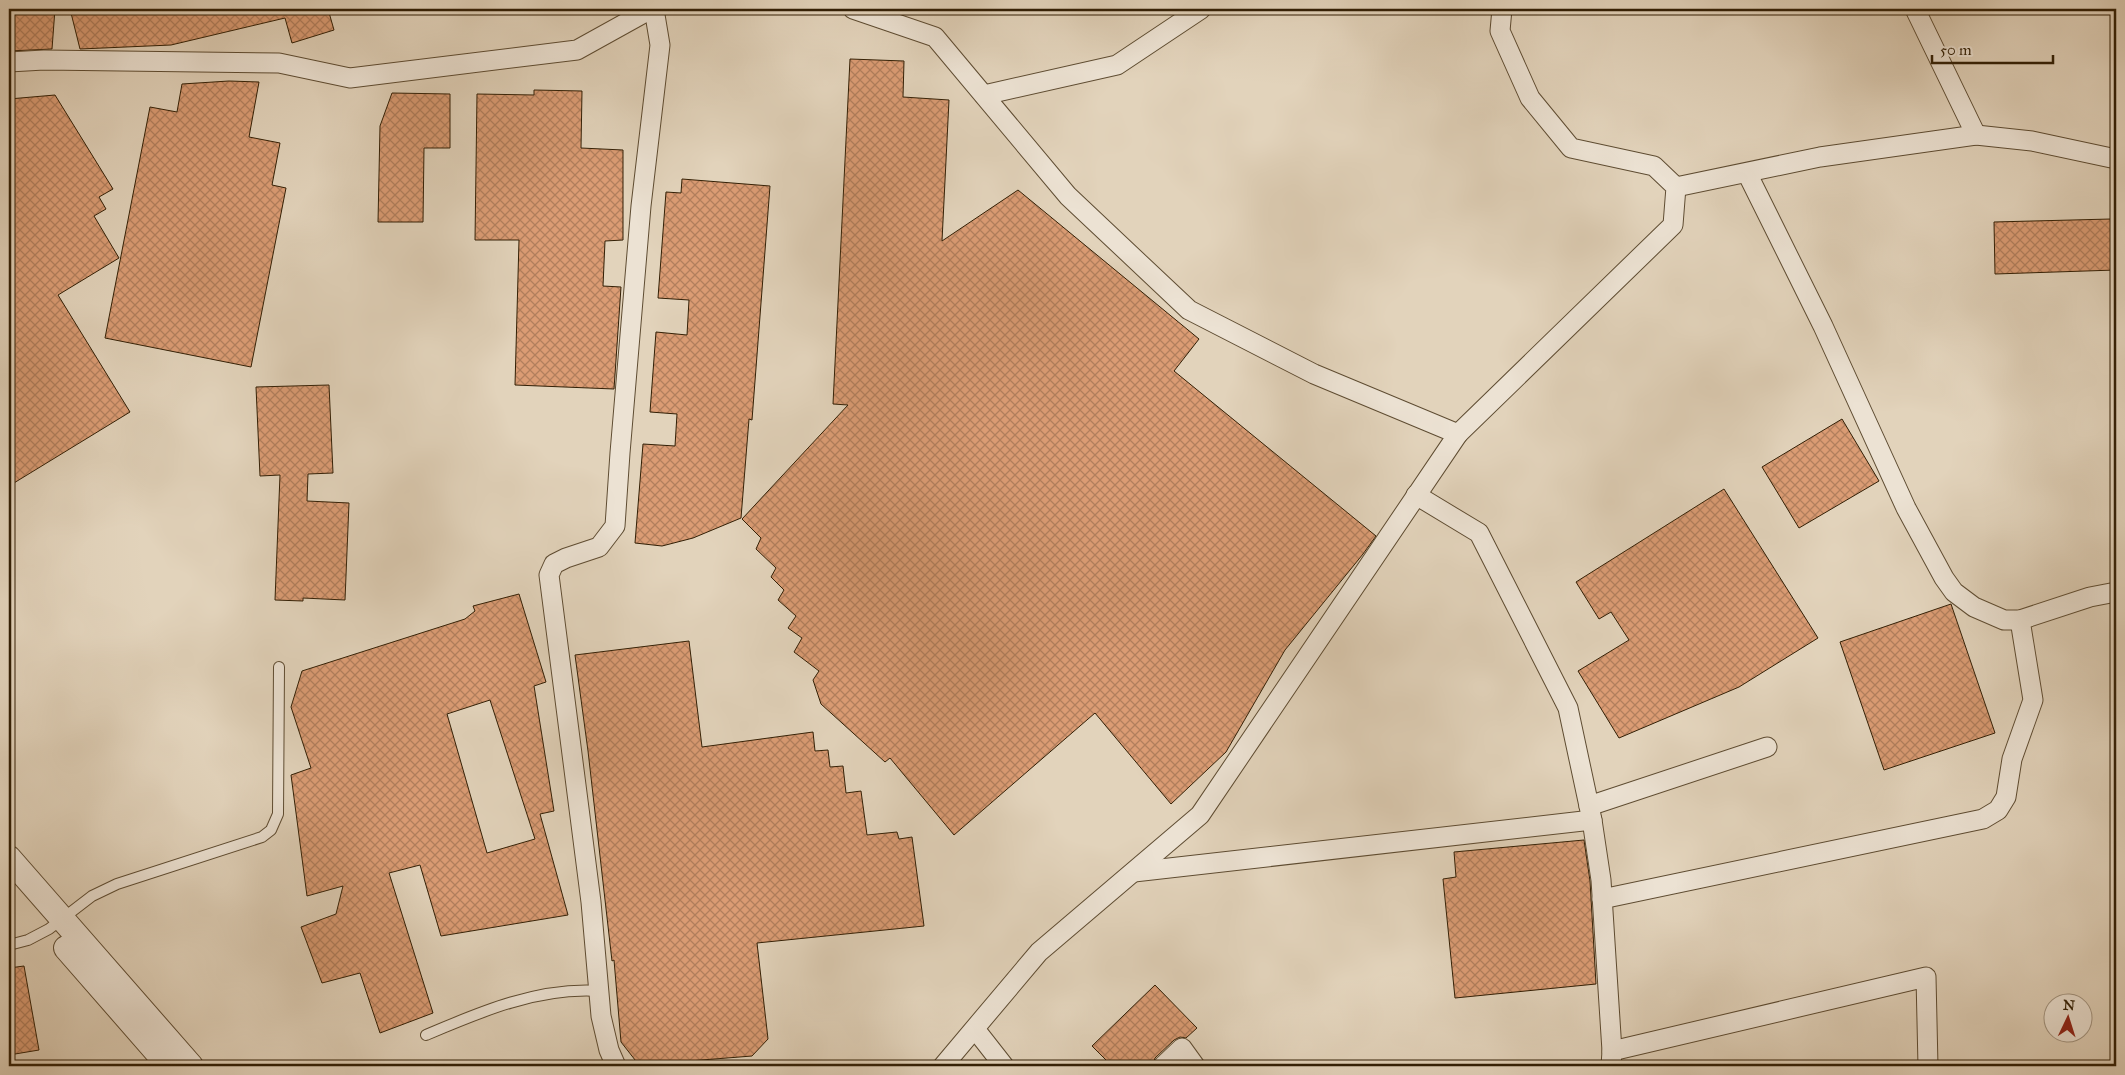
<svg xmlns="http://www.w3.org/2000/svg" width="2125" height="1075" font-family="'IM FELL Great Primer',serif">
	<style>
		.building { fill: url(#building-cross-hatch); stroke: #321f05; fill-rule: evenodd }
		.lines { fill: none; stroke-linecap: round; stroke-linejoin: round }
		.service-casing { stroke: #5e4c32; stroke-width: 12 }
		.minor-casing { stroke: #5e4c32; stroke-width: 21 }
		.tertiary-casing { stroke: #5e4c32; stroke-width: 26 }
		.service { stroke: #ece2d3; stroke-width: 10 }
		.minor { stroke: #ece2d3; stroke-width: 19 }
		.tertiary { stroke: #ece2d3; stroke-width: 24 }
	</style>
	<defs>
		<pattern id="building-cross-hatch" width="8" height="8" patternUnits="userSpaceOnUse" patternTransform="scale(1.25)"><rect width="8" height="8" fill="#db9c74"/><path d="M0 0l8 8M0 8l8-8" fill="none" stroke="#b27f5d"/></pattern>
	</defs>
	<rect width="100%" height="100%" fill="#e2d3bb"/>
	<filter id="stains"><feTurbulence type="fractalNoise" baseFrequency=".004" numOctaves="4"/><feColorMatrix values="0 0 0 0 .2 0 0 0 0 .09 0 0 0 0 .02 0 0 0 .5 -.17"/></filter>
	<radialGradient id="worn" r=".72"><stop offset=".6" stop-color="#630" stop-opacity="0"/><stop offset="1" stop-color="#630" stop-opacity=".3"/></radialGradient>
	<g class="building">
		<polygon points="9,9 55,9 52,49 9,51"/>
		<polygon points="70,9 328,9 334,30 292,43 285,18 171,45 80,49"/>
		<polygon points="850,59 904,61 903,97 949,100 942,241 1018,190 1199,339 1174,371 1376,536 1363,554 1285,650 1226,752 1171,804 1095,713 954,835 890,758 885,762 821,704 813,680 819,671 794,652 802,638 788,628 796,616 778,600 784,590 771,577 776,568 756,549 761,538 742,519 848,405 833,404"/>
		<polygon points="229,81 259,82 249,137 280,143 272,185 286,188 251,367 105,338 150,107 177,112 182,84"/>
		<polygon points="534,90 582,91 581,148 623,150 623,240 605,241 603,286 621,287 614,389 515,385 519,240 475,240 477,94 534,95"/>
		<polygon points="392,93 450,94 450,148 424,148 423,222 378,222 380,126"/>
		<polygon points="55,95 113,189 99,197 106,209 94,216 119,258 58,295 130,412 9,486 9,99"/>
		<polygon points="682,179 770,186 752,420 749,419 741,518 693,538 662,546 635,543 643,444 675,446 677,414 650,412 656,332 687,335 689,300 658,298 666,192 681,193"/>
		<polygon points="2111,219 2116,221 2116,270 1995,274 1994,222"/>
		<polygon points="329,385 333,473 308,474 307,501 349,503 345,600 303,598 303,601 275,600 280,475 260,476 256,387"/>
		<polygon points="1842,419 1879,481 1799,528 1762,467"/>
		<polygon points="1724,489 1818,638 1739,687 1619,738 1578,671 1629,640 1611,612 1599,619 1576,582"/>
		<path d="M519 594 546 682 534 686 554 811 540 814 568 915 441 936 420 865 389 873 433 1013 380 1033 360 973 322 983 301 927 336 914 343 886 307 896 291 775 311 768 291 707 302 671 465 619 475 611 473 606ZM490 700 535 839 487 853 447 714Z"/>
		<polygon points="1951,604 1995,733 1884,770 1840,642"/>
		<polygon points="689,641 702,747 813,732 815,751 828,750 830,767 843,766 846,793 861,791 867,835 897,832 899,839 912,837 924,926 757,943 768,1039 752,1056 639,1065 621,1042 614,960 612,961 588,751 575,655"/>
		<polygon points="1584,840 1590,881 1596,984 1455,998 1443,879 1456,877 1454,852"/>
		<polygon points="24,966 39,1050 9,1055 9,968"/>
		<polygon points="1155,985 1197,1028 1186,1038 1180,1037 1174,1040 1155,1058 1152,1066 1112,1066 1092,1046"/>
	</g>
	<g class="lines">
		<g class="service-casing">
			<g id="service">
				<polyline points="9,945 28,940 49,929 92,896 117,884 262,837 271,830 278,814 279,667"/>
				<path d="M426 1035C480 1012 538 987 599 991"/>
			</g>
		</g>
		<g class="minor-casing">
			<g id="minor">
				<polyline points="853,9 935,37 1068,196 1189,310 1314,374 1458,434 1200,815 1039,952 943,1066"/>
				<polyline points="1915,9 1976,135"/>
				<polyline points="9,62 44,60 279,63 350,78 577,50 651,9"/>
				<polyline points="984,95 1117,65 1201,9"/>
				<polyline points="1747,173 1823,326 1906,508 1944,578 1954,592 1974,607 2004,620 2020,620 2090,597 2116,592"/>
				<polyline points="1676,187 1820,157 1976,135 2032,141 2116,159"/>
				<polyline points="1458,434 1673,225 1676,187 1654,166 1571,148 1530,98 1500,31 1502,9"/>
				<polyline points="1416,495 1479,533 1568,708 1592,820 1601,880 1612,1051 1611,1066"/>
				<polyline points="1589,806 1767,747"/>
				<polyline points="1134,872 1592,820"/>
				<polyline points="1602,899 1983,819 1998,810 2006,797 2012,759 2033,700 2020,620"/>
				<polyline points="975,1029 1004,1066"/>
				<polyline points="1612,1051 1926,977 1928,1066"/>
				<polyline points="616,1066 609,1050 601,1016 591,902 549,575 554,564 566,558 599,547 615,526 620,453 641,206 660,45 654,9"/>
				<polyline points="1163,1066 1182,1048 1195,1066"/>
			</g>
		</g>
		<g class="tertiary-casing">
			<g id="tertiary">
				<polyline points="9,858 191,1066"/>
				<polyline points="66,948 169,1066"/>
			</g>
		</g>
		<use href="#service" class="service"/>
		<use href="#minor" class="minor"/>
		<use href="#tertiary" class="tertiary"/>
	</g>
	<rect width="2125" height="1075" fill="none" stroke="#e2d3bb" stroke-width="30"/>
	<rect x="10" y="10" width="2105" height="1055" fill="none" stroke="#321f05" stroke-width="2.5"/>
	<rect x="15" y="15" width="2095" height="1045" fill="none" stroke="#321f05"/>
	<g transform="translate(2068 1018) rotate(4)"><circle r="24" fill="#ece2d3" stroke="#a29481"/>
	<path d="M0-4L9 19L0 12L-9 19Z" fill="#8f2418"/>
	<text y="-8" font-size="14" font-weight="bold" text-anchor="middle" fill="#321f05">N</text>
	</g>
	<path d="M1932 55v8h121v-8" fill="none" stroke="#321f05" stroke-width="2.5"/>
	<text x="1940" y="55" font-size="15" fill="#321f05" stroke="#ece2d3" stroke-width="4" paint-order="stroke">50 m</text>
	<rect width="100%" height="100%" filter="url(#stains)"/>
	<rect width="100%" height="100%" fill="url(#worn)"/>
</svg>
